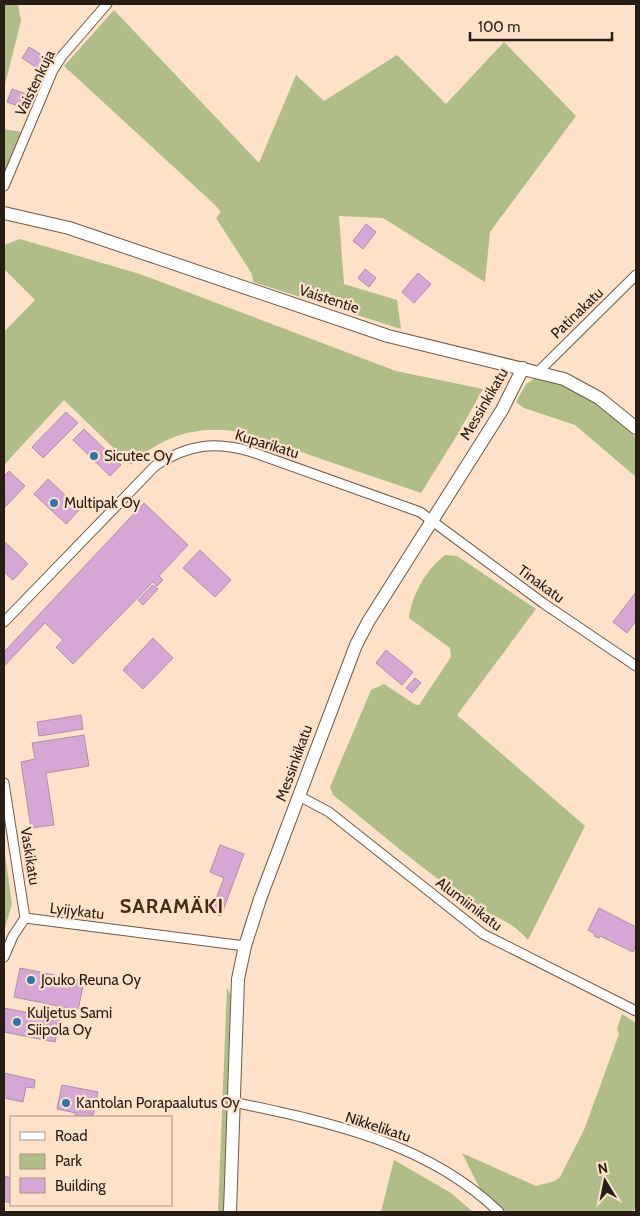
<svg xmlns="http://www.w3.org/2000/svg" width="640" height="1216" font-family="Cabin,sans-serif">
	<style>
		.green { fill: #b1bd88 }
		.building { fill: #d6a7d5; stroke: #aa91a9 }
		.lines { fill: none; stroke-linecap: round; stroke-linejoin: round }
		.street-casing { stroke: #715944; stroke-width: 11 }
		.secondary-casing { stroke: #715944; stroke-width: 14 }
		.street { stroke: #fff; stroke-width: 9 }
		.secondary { stroke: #fff; stroke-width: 12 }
		.poi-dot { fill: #2f75a9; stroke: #fde1c9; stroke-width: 2 }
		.labels { text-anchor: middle; stroke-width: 4.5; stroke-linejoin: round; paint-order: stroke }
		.street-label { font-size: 15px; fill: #281d15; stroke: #fde1c9 }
		.poi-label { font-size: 15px; fill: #281d15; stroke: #fde1c9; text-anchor: start }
		.district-label { font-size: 20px; font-weight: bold; letter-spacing: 1px; fill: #432d1a; stroke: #fde1c9 }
	</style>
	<rect width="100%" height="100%" fill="#fde1c9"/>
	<g class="green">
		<polygon points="4,4 18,4 21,21 4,88"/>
		<polygon points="114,10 259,163 296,75 324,101 397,55 446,104 504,42 576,116 490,232 485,282 383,218 339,216 344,284 397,300 401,329 253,282 252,274 216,218 221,212 214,204 64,66"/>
		<polygon points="4,129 22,132 4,177"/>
		<path d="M20 239 140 274 396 371 483 389 459 432 421 493 251 435C208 422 163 433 131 465L64 400 4 465V332L35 300 4 269V245Z"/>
		<path d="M534 379C572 376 611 414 636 438V477L575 425 524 408 516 402 526 384Z"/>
		<path d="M445 555 457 556 536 609 457 715 585 826 528 940C510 920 499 920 478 907 427 874 381 833 333 795L330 787 371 690 384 684 416 705H419L451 657 450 648 409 618C412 594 426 570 445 555Z"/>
		<polygon points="4,848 12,904 4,931"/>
		<polygon points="227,987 231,996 224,1212 218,1212"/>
		<polygon points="622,1014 636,1023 636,1208 631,1212 502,1212 483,1195 462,1153 536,1186 555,1181 560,1177 584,1130 619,1034 617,1029"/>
		<polygon points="394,1160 451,1193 473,1212 381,1212"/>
	</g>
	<g class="building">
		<polygon points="29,47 50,60 43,72 22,58"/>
		<polygon points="12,89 26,94 21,107 7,102"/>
		<polygon points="366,224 376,232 363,249 353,241"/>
		<polygon points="365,269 376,278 369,287 358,278"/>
		<polygon points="418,273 431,284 414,303 402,292"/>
		<polygon points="66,412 78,423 43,458 32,447"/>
		<polygon points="84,429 121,465 110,476 73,440"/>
		<polygon points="9,471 25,486 5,507 4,476"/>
		<polygon points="48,479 80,509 66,524 34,494"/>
		<polygon points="144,503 188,545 159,576 163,580 157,586 153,582 73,664 56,647 63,640 45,623 4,666 4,652"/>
		<polygon points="4,541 28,564 13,580 4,572"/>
		<polygon points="200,550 231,580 215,597 183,568"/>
		<polygon points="153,585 158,589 143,605 138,600"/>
		<polygon points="636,592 636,621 627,633 613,622"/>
		<polygon points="153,638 173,658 143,689 123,670"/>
		<polygon points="386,650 413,672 402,685 376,663"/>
		<polygon points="415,678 421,683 412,693 406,688"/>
		<polygon points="81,715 83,729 39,736 37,722"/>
		<polygon points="84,735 89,766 46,773 54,825 31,828 21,762 35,759 32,743"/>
		<polygon points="220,845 244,854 221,916 211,912 224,878 210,872"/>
		<polygon points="599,908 636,927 636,945 633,952 600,936 599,938 594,936 595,934 588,930"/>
		<polygon points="20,968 84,981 78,1010 14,997"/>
		<polygon points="4,1008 60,1019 55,1042 4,1032"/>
		<polygon points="4,1073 35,1080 34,1088 26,1087 23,1102 4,1098"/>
		<polygon points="62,1085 98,1092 93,1116 76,1117 76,1113 57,1109"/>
		<polygon points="4,1176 11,1178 11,1203 4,1201"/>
	</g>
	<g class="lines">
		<g class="street-casing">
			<g id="street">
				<polyline points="4,186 53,70 62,56 107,4"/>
				<polyline points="538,372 636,275"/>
				<path d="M4 622 155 466C188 444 215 441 252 452L420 512 543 603 636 666"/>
				<polyline points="4,783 25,918 13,936 4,957"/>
				<polyline points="299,796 329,812 483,934 636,1011"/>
				<polyline points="25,918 245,946"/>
				<path d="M233 1102C328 1122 427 1142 499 1212"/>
			</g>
		</g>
		<g class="secondary-casing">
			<g id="secondary">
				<polyline points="4,213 69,228 388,336 564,379 599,398 636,428"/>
				<polyline points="230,1212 238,979 245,946 260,899 356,645 368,622 502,410 523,368"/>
			</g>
		</g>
		<use href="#street" class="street"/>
		<use href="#secondary" class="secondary"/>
	</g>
	<g class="poi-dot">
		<circle cx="94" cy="456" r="5"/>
		<circle cx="54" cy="503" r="5"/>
		<circle cx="31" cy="980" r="5"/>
		<circle cx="17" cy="1022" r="5"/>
		<circle cx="66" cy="1103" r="5"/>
	</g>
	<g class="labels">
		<g class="street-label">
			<text transform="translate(35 83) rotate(-64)" y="5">Vaistenkuja</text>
			<text transform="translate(329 299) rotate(18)" y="5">Vaistentie</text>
			<text transform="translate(577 313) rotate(-44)" y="5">Patinakatu</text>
			<text transform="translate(484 404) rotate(-60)" y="5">Messinkikatu</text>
			<text transform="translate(267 444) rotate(17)" y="5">Kuparikatu</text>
			<text transform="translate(541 584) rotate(36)" y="5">Tinakatu</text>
			<text transform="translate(294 763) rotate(-70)" y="5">Messinkikatu</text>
			<text transform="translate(30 856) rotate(81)" y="5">Vaskikatu</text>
			<text transform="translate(469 904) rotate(37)" y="5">Alumiinikatu</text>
			<text transform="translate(77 911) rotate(7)" y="5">Lyijykatu</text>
			<text transform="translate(378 1127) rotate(18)" y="5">Nikkelikatu</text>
		</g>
		<g class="poi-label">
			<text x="104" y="461">Sicutec Oy</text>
			<text x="64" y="508">Multipak Oy</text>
			<text x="41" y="985">Jouko Reuna Oy</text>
			<text x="27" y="1018">Kuljetus Sami<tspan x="27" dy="17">Siipola Oy</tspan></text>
			<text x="76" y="1108">Kantolan Porapaalutus Oy</text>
		</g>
		<g class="district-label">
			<text x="172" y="913">SARAMÄKI</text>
		</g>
	</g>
	<rect width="640" height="1216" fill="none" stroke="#281d15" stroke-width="10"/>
	<rect x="10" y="1116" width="162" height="90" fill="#fde1c9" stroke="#a89381"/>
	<rect x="20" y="1132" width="25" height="8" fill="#ffffff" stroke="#a89381"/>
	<text x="55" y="1141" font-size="15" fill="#281d15">Road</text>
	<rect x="20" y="1154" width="25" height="15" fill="#b1bd88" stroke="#a89381"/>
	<text x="55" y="1166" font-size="15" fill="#281d15">Park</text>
	<rect x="20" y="1178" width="25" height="15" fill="#d6a7d5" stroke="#a89381"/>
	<text x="55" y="1191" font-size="15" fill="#281d15">Building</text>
	<g transform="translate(605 1181) rotate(350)" stroke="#fde1c9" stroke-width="4" paint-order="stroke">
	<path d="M0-4L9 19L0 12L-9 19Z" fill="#281d15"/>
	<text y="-8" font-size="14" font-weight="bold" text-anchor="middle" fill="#281d15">N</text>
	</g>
	<path d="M470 32v8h142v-8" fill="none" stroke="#281d15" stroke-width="2.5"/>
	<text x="478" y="32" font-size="15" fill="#281d15" stroke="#fde1c9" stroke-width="4" paint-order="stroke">100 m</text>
</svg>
